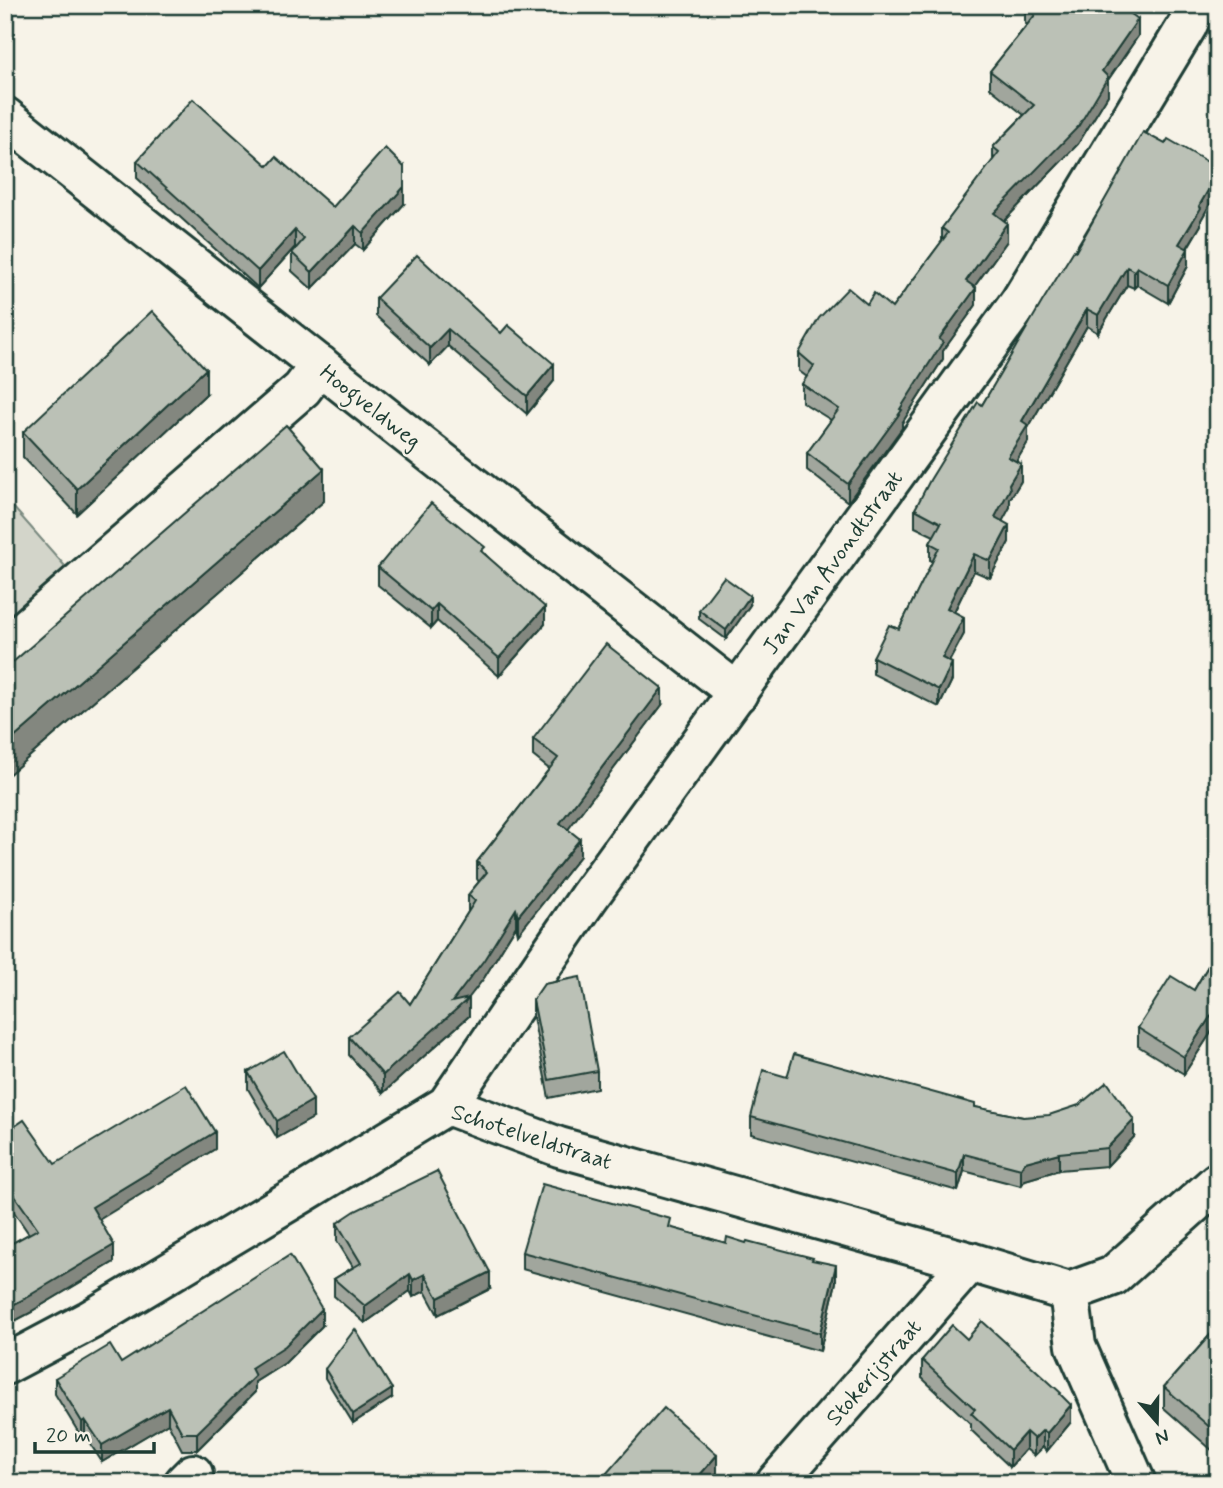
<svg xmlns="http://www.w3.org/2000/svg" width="1223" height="1488" font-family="Mynerve,sans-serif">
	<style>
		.green { fill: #d3d5ca; stroke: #79897f; stroke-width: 2 }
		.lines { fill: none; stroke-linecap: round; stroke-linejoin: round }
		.minor-casing { stroke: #1f3d34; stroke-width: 44 }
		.minor { stroke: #f7f3e8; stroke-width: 38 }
		.wall { fill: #a1a69d; stroke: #1f3d34; stroke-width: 2 }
		.shaded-wall { fill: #83877f; stroke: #1f3d34; stroke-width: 2 }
		.building { fill: #bbc1b6; stroke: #1f3d34; stroke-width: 2 }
		.labels { text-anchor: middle; stroke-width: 5; stroke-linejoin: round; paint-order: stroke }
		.street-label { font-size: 23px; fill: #1f3d34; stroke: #f7f3e8 }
	</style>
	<rect width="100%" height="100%" fill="#f7f3e8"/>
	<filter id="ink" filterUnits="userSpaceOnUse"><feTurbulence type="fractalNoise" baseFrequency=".0143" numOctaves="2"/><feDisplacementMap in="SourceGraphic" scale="14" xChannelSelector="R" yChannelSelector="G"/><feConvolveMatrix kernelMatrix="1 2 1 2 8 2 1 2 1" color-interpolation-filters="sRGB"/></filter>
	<g filter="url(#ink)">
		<polygon class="green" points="13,507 72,574 5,632 5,513"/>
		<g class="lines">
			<g class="minor-casing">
				<g id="minor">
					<polyline points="5,117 460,476 738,693"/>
					<polyline points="5,647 302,389 320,365"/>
					<polyline points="447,1105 559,1147 970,1262 1069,1292"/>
					<polyline points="1069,1292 1076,1346 1136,1483"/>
					<polyline points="1069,1292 1113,1276 1218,1182"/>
					<polyline points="5,1365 90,1320 301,1194 447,1105 588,898 1020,302 1187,26 1196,5"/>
					<polyline points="184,1483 193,1474"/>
					<polyline points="776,1483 970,1262"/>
				</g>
			</g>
			<use href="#minor" class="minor"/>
		</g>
		<g class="wall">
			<polygon points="1025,6 1138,36 1108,80 1108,95 1078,144 1004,221 1007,241 974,287 976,305 943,351 943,359 902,423 902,428 848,502 807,470 807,453 831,420 802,402 802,384 807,377 799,371 799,353 867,304 892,308 942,241 942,228 993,160 993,147 1024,115 990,88 990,71 1027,25 1025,23"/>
			<polygon points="1165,144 1218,168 1218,190 1201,220 1201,225 1187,249 1188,266 1168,303 1137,285 1134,288 1127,285 1098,333 1087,326 1028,428 1028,442 1016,461 1021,481 1010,499 1010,507 1002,521 1009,542 990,578 974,571 954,612 964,634 949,661 952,680 939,707 873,674 873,657 899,629 933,561 930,560 930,543 934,536 915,527 915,509 982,405 1076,251"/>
			<polygon points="137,161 268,166 333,207 404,204 363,250 355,244 312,289 292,271 292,253 296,248 295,247 258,288 137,178"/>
			<polygon points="376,298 501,333 554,381 527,414 448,346 430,365 376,316"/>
			<polygon points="206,394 77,514 23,457 23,432"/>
			<polygon points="324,501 7,776 5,774 5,669"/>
			<polygon points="485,554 545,624 499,676 437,621 431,628 378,585 378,567"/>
			<polygon points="750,605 726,639 699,619 699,610"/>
			<polygon points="662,705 568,829 580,856 518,934 516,926 484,978 467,999 469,1016 383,1093 349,1055 349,1037 410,1004 468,912 468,895 479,882 477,879 477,862 549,769 533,756 533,739"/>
			<polygon points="1218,949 1218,1022 1184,1074 1138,1046 1138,1028 1194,990"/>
			<polygon points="533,1000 597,1071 597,1088 549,1098 533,1017"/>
			<polygon points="248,1072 313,1118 277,1138 248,1089"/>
			<polygon points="787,1077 975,1107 1023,1117 1134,1137 1107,1166 1059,1170 1025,1180 1021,1186 964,1171 958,1191 751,1134 751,1117"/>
			<polygon points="5,1133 55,1164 215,1149 99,1219 114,1262 32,1311 32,1312 5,1326 5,1247 29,1234 5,1199"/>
			<polygon points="337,1223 490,1289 438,1315 425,1291 413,1297 410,1291 365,1323 334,1296 334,1279 353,1267 337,1241"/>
			<polygon points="671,1228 726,1243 746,1243 836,1282 820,1351 522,1269 522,1252"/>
			<polygon points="322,1326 285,1363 255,1382 255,1392 197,1450 182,1450 168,1423 102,1462 85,1436 82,1438 55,1394 55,1378 121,1363"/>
			<polygon points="1218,1326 1218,1448 1214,1452 1164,1408 1164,1387"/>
			<polygon points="967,1339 1061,1396 1071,1422 1047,1451 1043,1447 1034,1456 1026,1449 1010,1467 971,1430 971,1424 922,1378 922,1360"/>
			<polygon points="325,1369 392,1398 353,1423 325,1378"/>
		</g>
		<g class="shaded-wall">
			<polygon points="1138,19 1138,36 1108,80 1108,95 1078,144 994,231 994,213 1102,71"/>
			<polygon points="404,167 404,204 363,250 363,233"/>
			<polygon points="1218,173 1218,190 1201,220 1201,225 1179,261 1179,244 1199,206"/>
			<polygon points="1007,223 1007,241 966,298 966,281"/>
			<polygon points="355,226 355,244 312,289 312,272"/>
			<polygon points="295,230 295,247 258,288 258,271"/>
			<polygon points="1188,249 1188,266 1168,303 1168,285"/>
			<polygon points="1127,267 1127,285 1098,333 1098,315"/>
			<polygon points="1137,267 1137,285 1134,288 1134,271"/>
			<polygon points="976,288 976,305 943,351 943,359 902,423 902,428 848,502 848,484 900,409 939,339"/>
			<polygon points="1087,309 1087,326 1028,428 1028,442 1008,475 1008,457 1022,421"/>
			<polygon points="448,329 448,346 430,365 430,348"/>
			<polygon points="554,364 554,381 527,414 527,396"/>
			<polygon points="206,369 206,394 77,514 77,489"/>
			<polygon points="1021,464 1021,481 1010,499 1010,507 995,535 995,517 1009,484"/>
			<polygon points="324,469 324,501 7,776 7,744"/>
			<polygon points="1009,525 1009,542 990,578 990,561"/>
			<polygon points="974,554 974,571 947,626 947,608"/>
			<polygon points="750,596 750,605 726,639 726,630"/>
			<polygon points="437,604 437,621 431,628 431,611"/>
			<polygon points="545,607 545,624 499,676 499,658"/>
			<polygon points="964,617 964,634 942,675 942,658"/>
			<polygon points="952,663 952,680 939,707 939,690"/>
			<polygon points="662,688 662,705 560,840 560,823"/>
			<polygon points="580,839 580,856 518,934 518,916"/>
			<polygon points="516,909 516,926 484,978 464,1004 469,998 469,1016 383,1093 383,1075 452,1002"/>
			<polygon points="1218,1005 1218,1022 1184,1074 1184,1057"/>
			<polygon points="313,1100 313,1118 277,1138 277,1121"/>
			<polygon points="1134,1120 1134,1137 1107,1166 1107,1148"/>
			<polygon points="215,1132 215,1149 92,1224 92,1207"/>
			<polygon points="1059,1153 1059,1170 1025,1180 1021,1186 1021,1169 1025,1162"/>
			<polygon points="964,1154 964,1171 958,1191 958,1174"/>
			<polygon points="114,1245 114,1262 32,1311 32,1312 5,1326 5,1309"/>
			<polygon points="836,1265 836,1282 820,1351 820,1333"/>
			<polygon points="490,1272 490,1289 438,1315 438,1298"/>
			<polygon points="410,1274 410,1291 365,1323 365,1306"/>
			<polygon points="425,1274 425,1291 413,1297 413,1280"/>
			<polygon points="322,1309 322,1326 285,1363 255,1382 255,1392 197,1450 197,1433 251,1368"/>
			<polygon points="392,1389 392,1398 353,1423 353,1414"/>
			<polygon points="1071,1405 1071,1422 1047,1451 1047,1433"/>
			<polygon points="168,1407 168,1423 102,1462 102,1445"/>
			<polygon points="85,1420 85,1436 82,1438 82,1422"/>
			<polygon points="1218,1427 1218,1448 1214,1452 1214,1431"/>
			<polygon points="1043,1430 1043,1447 1034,1456 1034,1439"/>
			<polygon points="1026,1432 1026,1449 1010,1467 1010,1450"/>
			<polygon points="717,1455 717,1473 708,1483 693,1483"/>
		</g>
		<g class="building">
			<polygon points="1026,5 1119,5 1138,19 1102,71 1108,77 1078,127 994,213 1007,223 966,281 976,288 939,339 943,342 900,409 902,410 848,484 807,453 839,409 802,384 814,366 799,353 819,318 848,288 867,304 874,293 892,308 948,233 942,228 999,152 993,147 1034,105 990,71 1035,15 1025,6"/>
			<polygon points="193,99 268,166 276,157 333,207 385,148 404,167 404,187 363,233 355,226 312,272 292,253 304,239 295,230 258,271 137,161"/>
			<polygon points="1143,132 1165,144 1168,139 1218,168 1218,173 1199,206 1201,208 1179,244 1188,249 1168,285 1137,267 1134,271 1127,267 1098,315 1087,309 1022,421 1028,425 1008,457 1021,464 1009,484 1010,489 995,517 1009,525 990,561 974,554 947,608 964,617 942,658 952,663 939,690 873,657 889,625 899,629 939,548 930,543 941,523 915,509 930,480 978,402 982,405 1042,302 1074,250 1076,251"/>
			<polygon points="417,255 501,333 508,325 554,364 527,396 448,329 430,348 376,298"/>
			<polygon points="152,311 206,369 77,489 23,432"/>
			<polygon points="286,425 324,469 7,744 5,742 5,669"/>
			<polygon points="431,503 485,547 481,551 545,607 499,658 437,604 431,611 378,567"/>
			<polygon points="724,577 750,596 726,630 699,610"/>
			<polygon points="606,644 662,688 560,823 580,839 518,916 516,909 484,960 452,1002 469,998 383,1075 349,1037 400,992 410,1004 475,901 468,895 487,872 477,862 558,758 533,739"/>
			<polygon points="1218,949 1218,1005 1184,1057 1138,1028 1171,976 1194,990"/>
			<polygon points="580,977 597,1071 549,1080 533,1000 544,984"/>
			<polygon points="284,1051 313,1100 277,1121 248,1072"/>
			<polygon points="794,1054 975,1104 975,1107 1023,1117 1049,1115 1079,1105 1107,1082 1134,1120 1107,1148 1059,1153 1025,1162 1021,1169 964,1154 958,1174 751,1117 763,1070 787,1077"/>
			<polygon points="186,1085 215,1132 92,1207 114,1245 32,1294 32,1295 5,1309 5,1247 38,1229 5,1182 5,1133 24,1120 55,1164"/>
			<polygon points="437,1171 490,1272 438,1298 425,1274 413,1280 410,1274 365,1306 334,1279 361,1263 337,1223 355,1211"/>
			<polygon points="542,1184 671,1219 669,1227 726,1243 727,1237 746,1243 747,1241 813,1258 812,1260 836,1265 820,1333 522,1252"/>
			<polygon points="290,1255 322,1309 285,1346 251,1368 255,1376 197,1433 182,1433 168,1407 102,1445 85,1420 82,1422 55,1378 110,1345 121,1363"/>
			<polygon points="982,1321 1061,1393 1060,1394 1071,1405 1047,1433 1043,1430 1034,1439 1026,1432 1010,1450 971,1413 975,1409 922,1360 952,1325 967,1339"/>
			<polygon points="1218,1326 1218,1427 1214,1431 1164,1387"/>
			<polygon points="355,1329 392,1389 353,1414 325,1369"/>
			<polygon points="664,1408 717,1455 693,1483 598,1483"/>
		</g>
	</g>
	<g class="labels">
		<g class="street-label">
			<text transform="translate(371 406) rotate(38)" y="8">Hoogveldweg</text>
			<text transform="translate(832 562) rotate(-54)" y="8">Jan Van Avondtstraat</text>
			<text transform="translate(532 1136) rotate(18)" y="8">Schotelveldstraat</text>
			<text transform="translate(873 1372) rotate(-49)" y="8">Stokerijstraat</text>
		</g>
	</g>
	<rect width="1223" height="1488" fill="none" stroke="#f7f3e8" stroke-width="28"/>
	<rect x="14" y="14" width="1195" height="1460" fill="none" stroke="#1f3d34" stroke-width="2.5" filter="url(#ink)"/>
	<g transform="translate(1157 1422) rotate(160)" stroke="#f7f3e8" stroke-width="5" paint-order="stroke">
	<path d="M0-5L12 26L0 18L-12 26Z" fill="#1f3d34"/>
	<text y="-10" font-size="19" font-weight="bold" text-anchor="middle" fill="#1f3d34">N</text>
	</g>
	<path d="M35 1442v10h119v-10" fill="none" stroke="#1f3d34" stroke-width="3.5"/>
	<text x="46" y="1442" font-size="21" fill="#1f3d34" stroke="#f7f3e8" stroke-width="5" paint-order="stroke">20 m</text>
</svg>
